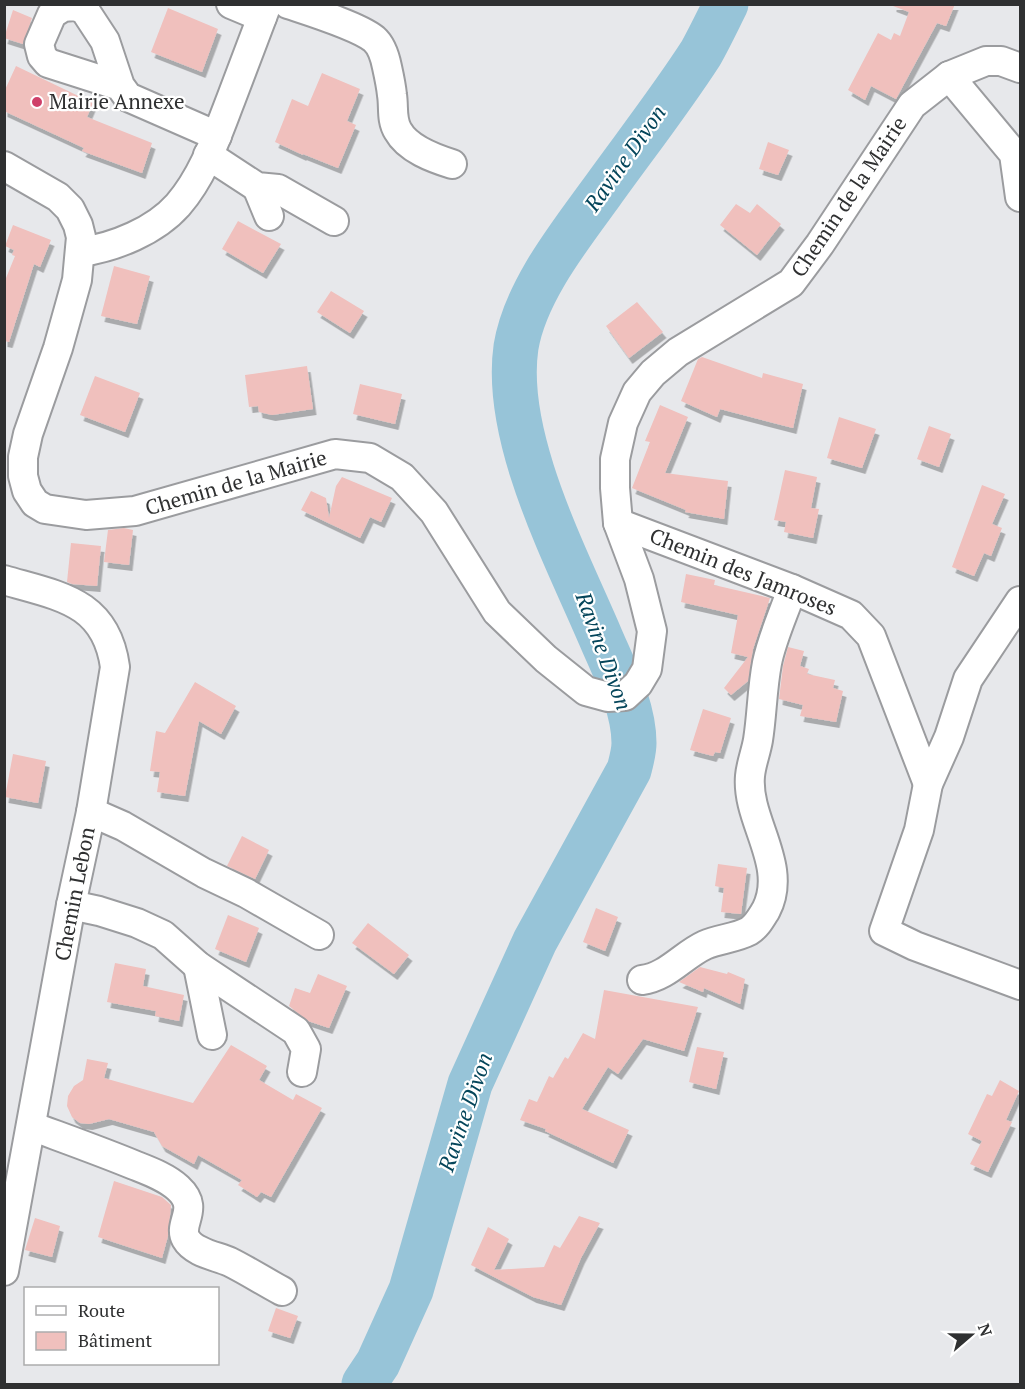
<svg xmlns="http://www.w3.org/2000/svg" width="1025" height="1389" font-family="'PT Serif',serif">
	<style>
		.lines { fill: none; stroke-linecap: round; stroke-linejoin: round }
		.river { stroke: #97c4d8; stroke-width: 45 }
		.building { fill: #f0c0bd; filter: url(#shadow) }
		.minor-casing { stroke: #9b9c9f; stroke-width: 32 }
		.minor { stroke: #fff; stroke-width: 28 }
		.poi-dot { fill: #cf4069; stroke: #fff; stroke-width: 2 }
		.labels { text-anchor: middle; stroke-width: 4.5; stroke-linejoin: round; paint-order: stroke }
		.poi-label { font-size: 21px; fill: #2f3031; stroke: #fff; text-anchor: start }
		.street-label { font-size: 21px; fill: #2f3031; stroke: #fff }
		.water-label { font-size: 22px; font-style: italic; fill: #04455a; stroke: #fff }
	</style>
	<defs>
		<filter id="shadow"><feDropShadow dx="3.5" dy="6" stdDeviation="0" flood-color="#0004"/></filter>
	</defs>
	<rect width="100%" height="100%" fill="#e7e8eb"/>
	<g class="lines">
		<path class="river" d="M364 1384 378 1363 411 1290 470 1084 535 941 629 770C631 762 634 752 634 743 634 707 614 669 600 636 565 554 503 437 516 347 525 292 569 237 601 193 634 147 670 101 701 53 710 37 718 20 726 4"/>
	</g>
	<g class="building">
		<polygon points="893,4 955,4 946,26 937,23 896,99 871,86 865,100 848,90 878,33 891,40 894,33 900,36 909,12 893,6"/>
		<polygon points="168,8 218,29 202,72 151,52"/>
		<polygon points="13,10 32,18 23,44 4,38"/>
		<polygon points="16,66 93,103 87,117 152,143 142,173 82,151 84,148 4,111 4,92"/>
		<polygon points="322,73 360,89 347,121 356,125 338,168 303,154 303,155 275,142 292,99 308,106"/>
		<polygon points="768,142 789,150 778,175 759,169"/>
		<polygon points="736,204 750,213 757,204 781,224 757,255 720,225"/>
		<polygon points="238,221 281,244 263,273 222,249"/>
		<polygon points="13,225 51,240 40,267 34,264 9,342 4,341 4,283 15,256 12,255 14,250 5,246"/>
		<polygon points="114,266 150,276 137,324 101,316"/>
		<polygon points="331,291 364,311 350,333 317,312"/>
		<polygon points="637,302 663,332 629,358 606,326"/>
		<polygon points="702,357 762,378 763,373 803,384 793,428 720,409 717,417 681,401 698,359"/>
		<polygon points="307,366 313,409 272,415 259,412 258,406 249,407 245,375"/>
		<polygon points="95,376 140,393 125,432 80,415"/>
		<polygon points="360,384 402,394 395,424 353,414"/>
		<polygon points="660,405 688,417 665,473 728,481 724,519 685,512 686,510 632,488 650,442 645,441"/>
		<polygon points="839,417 876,429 862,468 827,458"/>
		<polygon points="929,426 951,434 939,467 917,459"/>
		<polygon points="785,470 817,477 811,508 819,509 813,538 784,532 786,522 774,520"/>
		<polygon points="342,477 392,498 381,522 370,517 360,538 301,510 311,491 326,498 329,518 336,486"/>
		<polygon points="982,485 1005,494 992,524 1002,528 991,556 984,553 974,576 952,567"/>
		<polygon points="124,528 133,530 129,565 104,562 108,530"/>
		<polygon points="71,543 101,546 97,586 72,584 67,582"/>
		<polygon points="686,574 715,580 714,585 770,598 753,649 748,681 731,695 724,688 748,657 731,653 738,615 681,602"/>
		<polygon points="788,647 804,651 800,666 809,669 807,674 835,680 833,688 843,691 836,722 800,716 803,705 779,699 783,666"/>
		<polygon points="195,682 236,706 221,734 199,721 185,796 157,792 160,772 150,771 156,731 165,733"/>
		<polygon points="703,709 731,718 720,753 715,752 713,756 690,750"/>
		<polygon points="13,754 46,761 38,803 5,797"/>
		<polygon points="242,836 269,850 255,879 227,866"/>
		<polygon points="718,864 747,868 741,914 721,912 724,888 715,886"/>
		<polygon points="596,908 618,917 605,951 583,942"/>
		<polygon points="228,915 259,928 246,962 215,949"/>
		<polygon points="368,923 409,955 394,974 352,943"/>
		<polygon points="115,963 146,969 143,986 184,995 179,1021 155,1016 156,1011 107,1002"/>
		<polygon points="700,967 727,974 728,972 745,979 740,1004 704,988 703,992 679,982"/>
		<polygon points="318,974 347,986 329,1028 308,1021 289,1006 295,988 310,993"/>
		<polygon points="604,990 698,1007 684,1051 643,1039 618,1074 608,1067 582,1109 629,1130 613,1163 545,1131 546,1129 520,1120 529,1099 537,1102 549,1076 553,1078 565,1057 568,1059 583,1033 595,1039"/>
		<polygon points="231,1045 267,1066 259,1080 293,1100 296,1094 322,1108 271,1197 261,1192 257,1197 238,1185 242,1180 198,1155 194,1164 162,1146 154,1132 109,1119 89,1124 80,1123 72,1117 67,1106 68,1096 74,1086 83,1080 87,1059 108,1063 104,1078 193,1103"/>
		<polygon points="697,1047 724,1052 716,1089 689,1082"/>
		<polygon points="1000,1080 1019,1091 1006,1120 1012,1122 988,1172 970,1164 982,1141 968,1134 987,1094 992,1096"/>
		<polygon points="114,1181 162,1197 171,1205 168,1236 162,1258 98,1237"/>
		<polygon points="579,1216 600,1223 581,1258 561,1305 533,1297 471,1265 488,1227 509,1239 494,1270 544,1267 554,1245 560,1248"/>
		<polygon points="35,1218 60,1226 52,1257 25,1250"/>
		<polygon points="276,1308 298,1316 290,1338 268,1331"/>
	</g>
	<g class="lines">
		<g class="minor-casing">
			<g id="minor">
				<polyline points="231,4 262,17"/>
				<path d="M288 4C309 11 358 26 374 39 382 46 385 57 387 67 389 76 391 85 392 95 394 107 391 120 398 131 408 149 433 158 452 164"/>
				<polyline points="949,76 1014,154 1020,197"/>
				<polyline points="120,86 48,63 42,56 39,44 52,14 63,7 74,6 84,9 105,41 120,86 128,97 217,136"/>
				<polyline points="208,155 257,187 278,189 334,221"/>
				<polyline points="4,166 58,197 70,209 78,225 81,237 77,280 58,348 28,434 23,457 23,476 27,491 35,503 45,509 86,515 135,511 335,454 370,458 402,477 434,512 497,612 546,659 586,691 608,697 625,696 638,684 647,669 652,631 639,579 618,523 615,488 615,459 623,423 637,392 653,373 678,352 791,283 820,244 912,105 949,76 986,61 1001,61 1020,68"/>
				<polyline points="257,187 269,216"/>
				<path d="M81 252C115 247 155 231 178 205 204 175 217 135 231 99 243 67 255 36 267 4"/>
				<polyline points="618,523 792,589 851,615 871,636 928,784"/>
				<path d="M4 580C59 596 106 601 115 667L91 812 71 905 4 1271"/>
				<polyline points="1020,601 968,679 949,737 928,784 919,830 884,931 915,946 1020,985"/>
				<polyline points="91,812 123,826 204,873 246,893 319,935"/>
				<polyline points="71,905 99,911 137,923 163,935 198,966 296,1031 306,1049 302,1072"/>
				<polyline points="198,966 212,1035"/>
				<path d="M642 980C667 977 683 955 705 945 719 939 736 938 749 931 757 926 761 918 766 910 789 865 746 821 750 776 751 764 756 752 758 740 762 715 762 689 767 663 772 638 784 613 792 589"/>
				<path d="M31 1126C66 1139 100 1151 134 1165 149 1171 166 1177 178 1188 201 1209 177 1223 186 1239 194 1253 217 1256 230 1262 248 1271 265 1282 282 1291"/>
			</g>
		</g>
		<use href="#minor" class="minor"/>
	</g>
	<circle class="poi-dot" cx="37" cy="102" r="6"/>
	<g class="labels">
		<g class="poi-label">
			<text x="49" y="109">Mairie Annexe</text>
		</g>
		<g class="street-label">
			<text transform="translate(849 197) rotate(-56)" y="7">Chemin de la Mairie</text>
			<text transform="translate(236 483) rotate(-16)" y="7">Chemin de la Mairie</text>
			<text transform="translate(743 572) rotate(22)" y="7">Chemin des Jamroses</text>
			<text transform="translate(75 894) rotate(-79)" y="7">Chemin Lebon</text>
		</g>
		<g class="water-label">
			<text transform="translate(625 158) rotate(-55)" y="8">Ravine Divon</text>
			<text transform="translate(604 651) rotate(70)" y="8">Ravine Divon</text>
			<text transform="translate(465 1112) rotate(-71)" y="8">Ravine Divon</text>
		</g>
	</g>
	<rect width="1025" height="1389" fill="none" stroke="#2f3031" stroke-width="12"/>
	<rect x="24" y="1287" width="195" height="78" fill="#ffffff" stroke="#acacad" stroke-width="1.5"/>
	<rect x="36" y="1306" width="30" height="9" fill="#ffffff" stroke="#acacad" stroke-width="1.5"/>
	<text x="78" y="1317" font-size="18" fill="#2f3031">Route</text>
	<rect x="36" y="1332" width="30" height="18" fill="#f0c0bd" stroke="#acacad" stroke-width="1.5"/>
	<text x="78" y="1347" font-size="18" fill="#2f3031">Bâtiment</text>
	<g transform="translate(971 1335) rotate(70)" stroke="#ffffff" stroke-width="4.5" paint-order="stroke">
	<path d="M0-4.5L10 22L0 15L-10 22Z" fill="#2f3031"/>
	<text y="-9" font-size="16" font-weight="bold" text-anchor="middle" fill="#2f3031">N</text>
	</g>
</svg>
